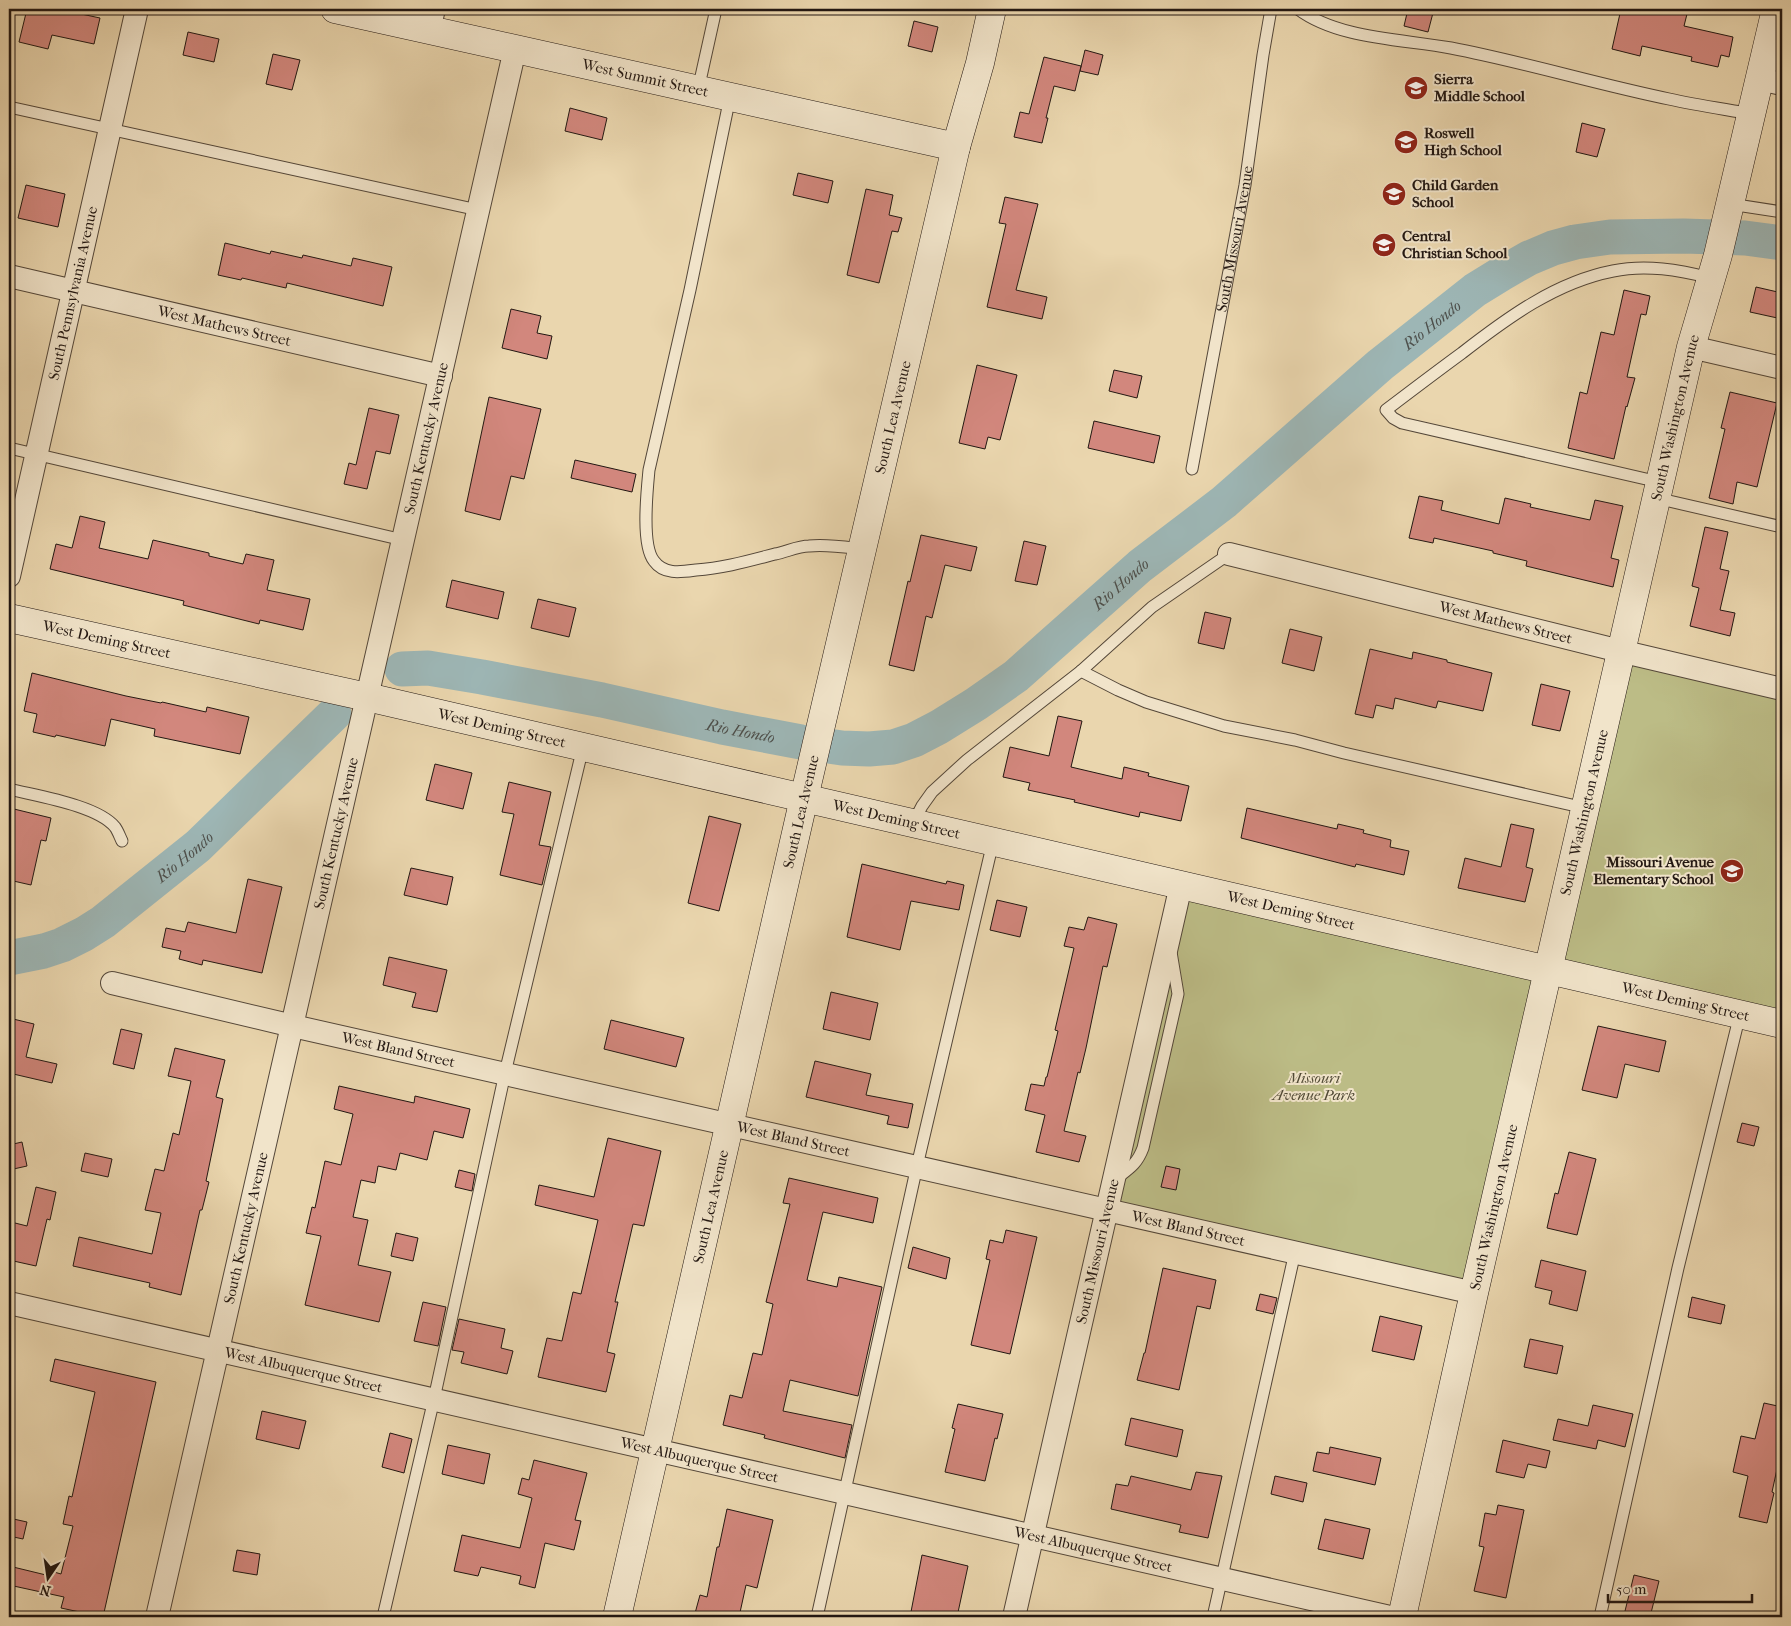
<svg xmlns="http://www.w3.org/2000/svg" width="1791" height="1626" font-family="'IM FELL French Canon',serif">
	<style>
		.green { fill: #bcbc86; stroke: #6f6a4c }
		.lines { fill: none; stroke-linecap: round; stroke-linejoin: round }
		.river { stroke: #9db6b5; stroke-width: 35 }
		.building { fill: #d2877d; stroke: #221712 }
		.lane-casing { stroke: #544739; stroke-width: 13 }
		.street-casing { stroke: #544739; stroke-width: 24 }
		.secondary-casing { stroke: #221712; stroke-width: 29 }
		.lane { stroke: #f1e4ca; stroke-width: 11 }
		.street { stroke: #f1e4ca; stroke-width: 22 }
		.secondary { stroke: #f1e4ca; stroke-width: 28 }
		.labels { text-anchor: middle; stroke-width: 4; stroke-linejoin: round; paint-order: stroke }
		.street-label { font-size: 15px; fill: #221712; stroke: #f1e4ca }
		.poi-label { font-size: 15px; font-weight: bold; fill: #221712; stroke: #f1e4ca; text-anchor: start }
		.park-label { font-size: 15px; font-style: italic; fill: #504935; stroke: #f1e4ca }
		.water-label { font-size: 16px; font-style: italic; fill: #4d4f4b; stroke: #f1e4ca }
	</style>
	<rect width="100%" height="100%" fill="#ead6ae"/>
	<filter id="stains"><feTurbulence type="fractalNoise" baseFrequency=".004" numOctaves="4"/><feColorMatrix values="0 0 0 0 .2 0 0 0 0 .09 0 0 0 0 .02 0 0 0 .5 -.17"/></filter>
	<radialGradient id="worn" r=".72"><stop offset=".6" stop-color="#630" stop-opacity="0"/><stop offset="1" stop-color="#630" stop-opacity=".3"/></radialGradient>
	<g class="green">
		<polygon points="1628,663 1782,698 1782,1015 1559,964"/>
		<polygon points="1181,885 1548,970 1474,1293 1106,1209"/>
	</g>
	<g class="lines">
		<g class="river">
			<path id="s1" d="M402 669 428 668 482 677 602 700 722 727 801 742 842 748 869 749 893 747 914 740 939 727 976 704 1016 676 1140 566 1224 502 1380 365 1475 290 1501 274 1529 258 1553 248 1575 242 1610 237 1684 236 1745 238 1782 243"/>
			<path id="s2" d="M9 958 44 951 62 945 84 934 103 922 198 846 334 714"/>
		</g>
	</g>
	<g class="building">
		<polygon points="27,9 58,9 100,18 94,44 52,35 48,49 19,42"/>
		<polygon points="1408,9 1434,9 1428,32 1404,26"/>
		<polygon points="1621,9 1665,9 1687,14 1684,26 1733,37 1729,57 1721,55 1718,67 1691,61 1692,57 1642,46 1640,56 1612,49"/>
		<polygon points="914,21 938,27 932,52 908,46"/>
		<polygon points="188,32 219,39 214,62 183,55"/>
		<polygon points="1085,50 1103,55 1098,75 1080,71"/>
		<polygon points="273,54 300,60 292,90 266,84"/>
		<polygon points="1044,57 1081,66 1075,91 1054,86 1046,118 1048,118 1042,143 1014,137 1020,112 1029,114"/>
		<polygon points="570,108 607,118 602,140 565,131"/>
		<polygon points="1582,123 1605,129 1597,157 1576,152"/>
		<polygon points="798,173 833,181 828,203 793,195"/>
		<polygon points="26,185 65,194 58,227 18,218"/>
		<polygon points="866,189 893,195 889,215 902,218 898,232 892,231 879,283 847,275"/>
		<polygon points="1005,197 1038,204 1016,290 1047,297 1042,319 987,307 1006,224 999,223"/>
		<polygon points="225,243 270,254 271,251 302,258 303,255 351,266 353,258 392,267 383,306 287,283 286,288 242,278 241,280 218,275"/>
		<polygon points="1756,287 1782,293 1782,319 1750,312"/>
		<polygon points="1624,290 1650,296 1646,315 1641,314 1627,377 1635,378 1627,407 1626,406 1614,459 1568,448 1580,392 1587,394 1601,332 1614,335"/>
		<polygon points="511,309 541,316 537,333 552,336 547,359 502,348"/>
		<polygon points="977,365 1017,375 1000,440 988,437 985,449 959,443"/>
		<polygon points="1114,370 1142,376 1137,398 1109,391"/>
		<polygon points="1730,392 1777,403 1757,487 1737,482 1733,504 1709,498 1725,429 1721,428"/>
		<polygon points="489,397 541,409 524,479 511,476 500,520 465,511"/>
		<polygon points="369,408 399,415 390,454 376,451 367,489 344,484 349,463 356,465"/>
		<polygon points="1094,421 1160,436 1154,463 1088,448"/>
		<polygon points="575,460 636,474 632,492 571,478"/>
		<polygon points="1419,496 1443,501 1441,510 1499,524 1505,498 1531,504 1530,507 1590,520 1595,500 1623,506 1611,558 1619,560 1613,587 1526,566 1527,561 1493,553 1493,551 1434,538 1433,543 1409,538"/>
		<polygon points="80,516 105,522 99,548 148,559 153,540 209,553 209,556 243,564 246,554 274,560 267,590 310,599 303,630 260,620 259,624 183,605 184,601 50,569 56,544 72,548"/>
		<polygon points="1705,527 1728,532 1720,569 1729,571 1720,610 1735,613 1730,636 1690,626 1699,588 1692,586"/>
		<polygon points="921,535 977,547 971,571 945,565 932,618 926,616 914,671 889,665 908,581 910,582"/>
		<polygon points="1024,541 1046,546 1037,585 1015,581"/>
		<polygon points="452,580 504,592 498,619 446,607"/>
		<polygon points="538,599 576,608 569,637 531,628"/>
		<polygon points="1205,612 1231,618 1224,649 1198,643"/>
		<polygon points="1290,629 1322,637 1314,671 1282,663"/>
		<polygon points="1370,649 1412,659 1413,652 1447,660 1447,662 1492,673 1483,711 1438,701 1436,708 1395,698 1393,709 1376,705 1373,718 1355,714"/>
		<polygon points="32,673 126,696 161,703 162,702 206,712 207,707 249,717 240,754 154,736 155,729 111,719 105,746 56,735 55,737 33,732 37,714 24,711"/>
		<polygon points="1541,684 1570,691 1560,731 1532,725"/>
		<polygon points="1058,716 1082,721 1071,767 1122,779 1124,767 1149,773 1148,776 1189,786 1181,821 1140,812 1139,817 1074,802 1075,800 1028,790 1030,783 1003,777 1010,747 1049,756"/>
		<polygon points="435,764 472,773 463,809 426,800"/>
		<polygon points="509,782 551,792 539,845 551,847 542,885 500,875 514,814 502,812"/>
		<polygon points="1247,808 1337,829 1338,824 1364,830 1363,833 1391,840 1390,847 1409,851 1404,875 1356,864 1355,867 1241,838"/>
		<polygon points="14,809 51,818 46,841 41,840 31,885 9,880 9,834"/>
		<polygon points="709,816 741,824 719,911 688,903"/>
		<polygon points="1511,824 1534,829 1526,867 1533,869 1525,902 1458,888 1465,858 1501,867"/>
		<polygon points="862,864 946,884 947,881 964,885 959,910 911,901 900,950 847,937"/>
		<polygon points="411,868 453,877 447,905 404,895"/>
		<polygon points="248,879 282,887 262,973 203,960 202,965 179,959 181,951 162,947 166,928 185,932 188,922 236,933"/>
		<polygon points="997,900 1027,907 1020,937 990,930"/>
		<polygon points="1088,917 1117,924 1107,967 1103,966 1086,1048 1080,1073 1078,1072 1064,1131 1086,1136 1079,1162 1036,1152 1045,1115 1025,1110 1031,1084 1044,1086 1046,1077 1047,1077 1058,1031 1055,1030 1074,948 1064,946 1069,927 1084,930"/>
		<polygon points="389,957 447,970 437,1012 412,1007 416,993 383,985"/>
		<polygon points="831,992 878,1003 870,1040 823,1029"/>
		<polygon points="9,1018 34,1024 26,1057 57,1064 52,1083 9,1073 9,1057 12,1041 9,1040"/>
		<polygon points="611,1020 684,1038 676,1067 604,1049"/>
		<polygon points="1598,1026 1666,1041 1659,1072 1625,1064 1617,1098 1582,1090"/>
		<polygon points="121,1029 142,1034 134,1069 113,1064"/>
		<polygon points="175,1048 225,1060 216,1097 223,1099 206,1181 209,1182 202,1210 200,1210 181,1295 149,1287 150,1283 73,1266 79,1237 152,1254 161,1213 145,1210 155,1169 164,1171 173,1133 179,1135 191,1081 168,1076"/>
		<polygon points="815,1061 871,1074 866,1095 913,1104 908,1128 887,1124 889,1116 806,1097"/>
		<polygon points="339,1086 414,1103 415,1096 470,1109 463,1138 434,1131 427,1160 400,1153 396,1170 378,1166 375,1183 361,1180 353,1217 368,1220 358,1265 391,1272 379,1322 305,1305 321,1236 306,1233 312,1207 315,1208 325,1161 341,1165 353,1114 334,1109"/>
		<polygon points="1742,1123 1759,1127 1754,1146 1737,1142"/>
		<polygon points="608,1138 661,1151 644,1226 633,1224 615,1302 618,1302 607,1352 615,1354 606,1392 538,1377 547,1338 562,1341 573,1292 581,1294 598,1220 535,1205 539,1185 594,1197"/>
		<polygon points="22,1142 27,1166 9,1170 9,1145"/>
		<polygon points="1569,1152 1596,1159 1577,1235 1547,1228 1555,1193 1558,1194"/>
		<polygon points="85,1153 112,1159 108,1177 81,1171"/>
		<polygon points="1166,1166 1180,1169 1176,1190 1161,1187"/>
		<polygon points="459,1170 475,1174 472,1191 455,1187"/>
		<polygon points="789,1178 878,1198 873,1223 823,1212 807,1280 837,1287 839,1277 882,1287 858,1396 790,1380 783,1411 852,1425 845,1458 764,1438 765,1435 723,1425 730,1395 742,1398 753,1353 762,1355 773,1304 766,1302 790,1204 783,1203"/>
		<polygon points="36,1187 56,1192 50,1220 47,1219 36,1266 9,1260 9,1230 11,1222 27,1226"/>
		<polygon points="1006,1230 1037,1237 1010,1354 971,1345 990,1260 986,1259 990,1240 1003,1243"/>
		<polygon points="396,1233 418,1238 413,1261 391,1256"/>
		<polygon points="913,1247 950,1258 946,1279 908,1268"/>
		<polygon points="1541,1260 1586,1271 1577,1311 1549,1304 1552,1291 1535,1287"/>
		<polygon points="1163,1268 1216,1280 1210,1309 1197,1306 1179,1390 1137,1380 1144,1353 1145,1353"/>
		<polygon points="1260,1294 1277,1298 1273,1314 1256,1310"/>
		<polygon points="1692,1297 1725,1305 1721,1324 1688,1317"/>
		<polygon points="423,1302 446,1307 438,1346 414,1341"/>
		<polygon points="1380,1316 1422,1326 1414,1360 1372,1351"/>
		<polygon points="459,1319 505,1329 501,1348 513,1351 507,1374 461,1363 464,1352 452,1350"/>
		<polygon points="1530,1339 1563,1346 1557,1374 1524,1367"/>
		<polygon points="55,1359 156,1382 103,1617 61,1608 64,1597 9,1585 9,1566 46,1575 47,1570 61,1574 73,1526 63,1524 69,1496 72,1497 95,1392 50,1381"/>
		<polygon points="1764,1403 1782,1407 1782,1446 1772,1492 1774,1493 1767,1523 1739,1517 1748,1476 1733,1472 1741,1436 1755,1439"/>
		<polygon points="958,1404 1003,1414 997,1439 995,1438 985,1481 945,1472 955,1429 952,1428"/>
		<polygon points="1593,1405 1633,1414 1625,1447 1598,1440 1596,1449 1553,1440 1558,1419 1588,1426"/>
		<polygon points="262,1411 306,1421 299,1449 256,1439"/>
		<polygon points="1131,1418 1183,1430 1177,1457 1125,1445"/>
		<polygon points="390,1433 412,1439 404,1473 382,1467"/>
		<polygon points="1503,1440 1550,1451 1546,1468 1528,1464 1524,1478 1496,1472"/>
		<polygon points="448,1445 490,1454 484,1484 442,1474"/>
		<polygon points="1330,1447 1381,1458 1375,1485 1313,1471 1317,1452 1329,1454"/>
		<polygon points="534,1460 587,1473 575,1520 581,1521 574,1550 545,1543 535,1588 519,1584 521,1576 481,1567 478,1576 454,1571 462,1535 520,1548 532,1498 518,1494 522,1478 529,1480"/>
		<polygon points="1196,1472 1222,1476 1208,1538 1179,1532 1181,1525 1111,1509 1116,1484 1128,1486 1131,1476 1191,1490"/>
		<polygon points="1275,1476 1307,1483 1303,1502 1271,1494"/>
		<polygon points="1498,1505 1524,1510 1506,1598 1474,1591 1484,1547 1479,1546 1485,1513 1496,1515"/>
		<polygon points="727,1509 773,1520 757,1588 746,1585 739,1617 694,1617 700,1595 707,1597 717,1547 719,1547"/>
		<polygon points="9,1518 27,1522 23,1539 9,1536"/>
		<polygon points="1325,1519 1370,1529 1363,1559 1318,1549"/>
		<polygon points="237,1550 260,1554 257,1575 233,1571"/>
		<polygon points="922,1555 968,1566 957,1617 910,1617"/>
		<polygon points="1634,1575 1659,1581 1650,1617 1634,1617 1624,1615"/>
	</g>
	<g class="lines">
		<g class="lane-casing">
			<g id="lane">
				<path d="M1298 9C1338 39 1402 39 1451 48 1524 62 1596 84 1669 99 1696 105 1724 109 1752 114"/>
				<polyline points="698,90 716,9"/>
				<path d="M730 97 690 290 649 470C647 491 641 545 654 561 664 575 681 572 696 570 724 568 748 561 775 554 786 552 798 546 809 546 826 544 845 547 862 549"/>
				<polyline points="9,107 478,210"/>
				<polyline points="1730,204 1782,212"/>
				<polyline points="9,448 403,540"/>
				<path id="s3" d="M1192 469 1245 185 1263 55 1271 9"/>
				<path d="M1659 482 1402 423 1393 418 1386 410C1411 391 1436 372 1462 353 1507 318 1556 282 1613 271 1646 264 1679 270 1711 278"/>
				<polyline points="1656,498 1782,527"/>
				<polyline points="1081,671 1118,690 1146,702 1224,726 1295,740 1344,753 1585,808"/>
				<path d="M9 789C36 796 97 805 115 827 118 831 120 837 122 841"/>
				<polyline points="913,823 922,806 932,792 967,760 1081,671 1152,607 1229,554"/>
				<path d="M1117 1178C1130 1168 1137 1164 1143 1148L1178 994 1171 952"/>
				<polyline points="383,1617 434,1399 505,1073 583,747"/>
				<polyline points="817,1617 917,1166 993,842"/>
				<polyline points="1213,1617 1295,1252"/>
				<polyline points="1600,1617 1678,1268 1740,1014"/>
			</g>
		</g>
		<g class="street-casing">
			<g id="street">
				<polyline points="429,30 434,9"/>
				<polyline points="1759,79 1782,84"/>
				<path id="s4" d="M9 276 441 376"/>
				<polyline points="1691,347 1782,368"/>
				<path id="s5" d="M1229 554 1620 651 1782 689"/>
				<path id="s6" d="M9 576 137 9"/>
				<path id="s7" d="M112 983 293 1026 1474 1293"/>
				<path id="s8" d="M9 1303 1390 1617"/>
				<path id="s9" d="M157 1617 515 49"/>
				<path id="s10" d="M1014 1617 1181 885"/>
			</g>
		</g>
		<g class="secondary-casing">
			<g id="secondary">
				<path id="s11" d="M335 9 956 147"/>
				<path id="s12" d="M9 618 367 697 1782 1024"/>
				<path id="s13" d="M617 1617 804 798 956 147 980 63 992 9"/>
				<path id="s14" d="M1402 1617 1474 1293 1691 347 1718 255 1776 9"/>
			</g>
		</g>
		<use href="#lane" class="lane"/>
		<use href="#street" class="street"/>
		<use href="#secondary" class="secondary"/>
	</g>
	<defs>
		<g id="school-disc" transform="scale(1.25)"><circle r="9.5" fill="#8f2418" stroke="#f1e4ca"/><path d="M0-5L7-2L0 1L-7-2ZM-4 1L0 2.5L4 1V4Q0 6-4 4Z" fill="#fff"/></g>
	</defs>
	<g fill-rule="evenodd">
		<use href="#school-disc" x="1416" y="88"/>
		<use href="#school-disc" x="1406" y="142"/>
		<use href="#school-disc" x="1394" y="194"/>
		<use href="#school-disc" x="1384" y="245"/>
		<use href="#school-disc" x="1732" y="871"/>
	</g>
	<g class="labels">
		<g class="street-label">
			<text dy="5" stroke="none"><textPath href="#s11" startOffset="318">West Summit Street</textPath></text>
			<text dy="5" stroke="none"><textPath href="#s3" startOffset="234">South Missouri Avenue</textPath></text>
			<text dy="5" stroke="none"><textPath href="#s6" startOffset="290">South Pennsylvania Avenue</textPath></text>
			<text dy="5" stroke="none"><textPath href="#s4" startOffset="221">West Mathews Street</textPath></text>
			<text dy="5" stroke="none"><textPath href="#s14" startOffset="1230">South Washington Avenue</textPath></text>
			<text dy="5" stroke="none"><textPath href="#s13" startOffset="1231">South Lea Avenue</textPath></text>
			<text dy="5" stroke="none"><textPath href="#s9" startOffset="1209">South Kentucky Avenue</textPath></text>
			<text dy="5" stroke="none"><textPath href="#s5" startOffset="285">West Mathews Street</textPath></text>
			<text dy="5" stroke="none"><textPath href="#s12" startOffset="100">West Deming Street</textPath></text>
			<text dy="5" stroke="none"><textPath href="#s12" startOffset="505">West Deming Street</textPath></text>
			<text dy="5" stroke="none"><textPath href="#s13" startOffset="826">South Lea Avenue</textPath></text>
			<text dy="5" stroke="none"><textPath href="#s14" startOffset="825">South Washington Avenue</textPath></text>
			<text dy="5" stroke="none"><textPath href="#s12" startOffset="910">West Deming Street</textPath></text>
			<text dy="5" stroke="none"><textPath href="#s9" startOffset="804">South Kentucky Avenue</textPath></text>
			<text dy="5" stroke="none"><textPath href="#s12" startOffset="1315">West Deming Street</textPath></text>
			<text dy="5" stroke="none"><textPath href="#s12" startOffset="1720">West Deming Street</textPath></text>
			<text dy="5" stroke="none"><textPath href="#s7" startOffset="294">West Bland Street</textPath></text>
			<text dy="5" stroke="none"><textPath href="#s7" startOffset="699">West Bland Street</textPath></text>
			<text dy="5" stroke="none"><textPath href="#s13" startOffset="421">South Lea Avenue</textPath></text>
			<text dy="5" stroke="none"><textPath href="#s14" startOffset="420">South Washington Avenue</textPath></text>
			<text dy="5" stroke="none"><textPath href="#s9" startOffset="399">South Kentucky Avenue</textPath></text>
			<text dy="5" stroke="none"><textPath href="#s7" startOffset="1104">West Bland Street</textPath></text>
			<text dy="5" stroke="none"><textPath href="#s10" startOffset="375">South Missouri Avenue</textPath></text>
			<text dy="5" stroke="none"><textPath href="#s8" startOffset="302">West Albuquerque Street</textPath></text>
			<text dy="5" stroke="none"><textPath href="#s8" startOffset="708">West Albuquerque Street</textPath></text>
			<text dy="5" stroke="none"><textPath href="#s8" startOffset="1112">West Albuquerque Street</textPath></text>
		</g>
		<g class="poi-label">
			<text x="1434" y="84">Sierra<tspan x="1434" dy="17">Middle School</tspan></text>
			<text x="1424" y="138">Roswell<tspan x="1424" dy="17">High School</tspan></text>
			<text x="1412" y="190">Child Garden<tspan x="1412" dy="17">School</tspan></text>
			<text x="1402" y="241">Central<tspan x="1402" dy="17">Christian School</tspan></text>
			<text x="1714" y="867" text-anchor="end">Missouri Avenue<tspan x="1714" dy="17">Elementary School</tspan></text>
		</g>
		<g class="park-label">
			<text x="1314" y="1083">Missouri<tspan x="1314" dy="17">Avenue Park</tspan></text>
		</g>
		<g class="water-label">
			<text dy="6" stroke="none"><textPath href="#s1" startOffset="1186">Rio Hondo</textPath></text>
			<text dy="6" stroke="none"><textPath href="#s1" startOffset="781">Rio Hondo</textPath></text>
			<text dy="6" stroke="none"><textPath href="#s1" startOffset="345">Rio Hondo</textPath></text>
			<text dy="6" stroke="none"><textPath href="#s2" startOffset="206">Rio Hondo</textPath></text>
		</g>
	</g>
	<rect width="1791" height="1626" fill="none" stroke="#ead6ae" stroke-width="30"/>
	<rect x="10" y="10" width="1771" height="1606" fill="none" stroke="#221712" stroke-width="2.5"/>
	<rect x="15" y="15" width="1761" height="1596" fill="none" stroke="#221712"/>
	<g transform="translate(48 1578) rotate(193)" stroke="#f1e4ca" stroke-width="4" paint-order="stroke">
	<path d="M0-4L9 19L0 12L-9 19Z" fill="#221712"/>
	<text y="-8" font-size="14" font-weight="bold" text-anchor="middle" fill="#221712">N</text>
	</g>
	<path d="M1608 1594v8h144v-8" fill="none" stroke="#221712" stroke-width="2.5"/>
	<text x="1616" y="1594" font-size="15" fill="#221712" stroke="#f1e4ca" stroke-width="4" paint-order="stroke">50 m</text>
	<rect width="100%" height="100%" filter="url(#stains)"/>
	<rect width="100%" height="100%" fill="url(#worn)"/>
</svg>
